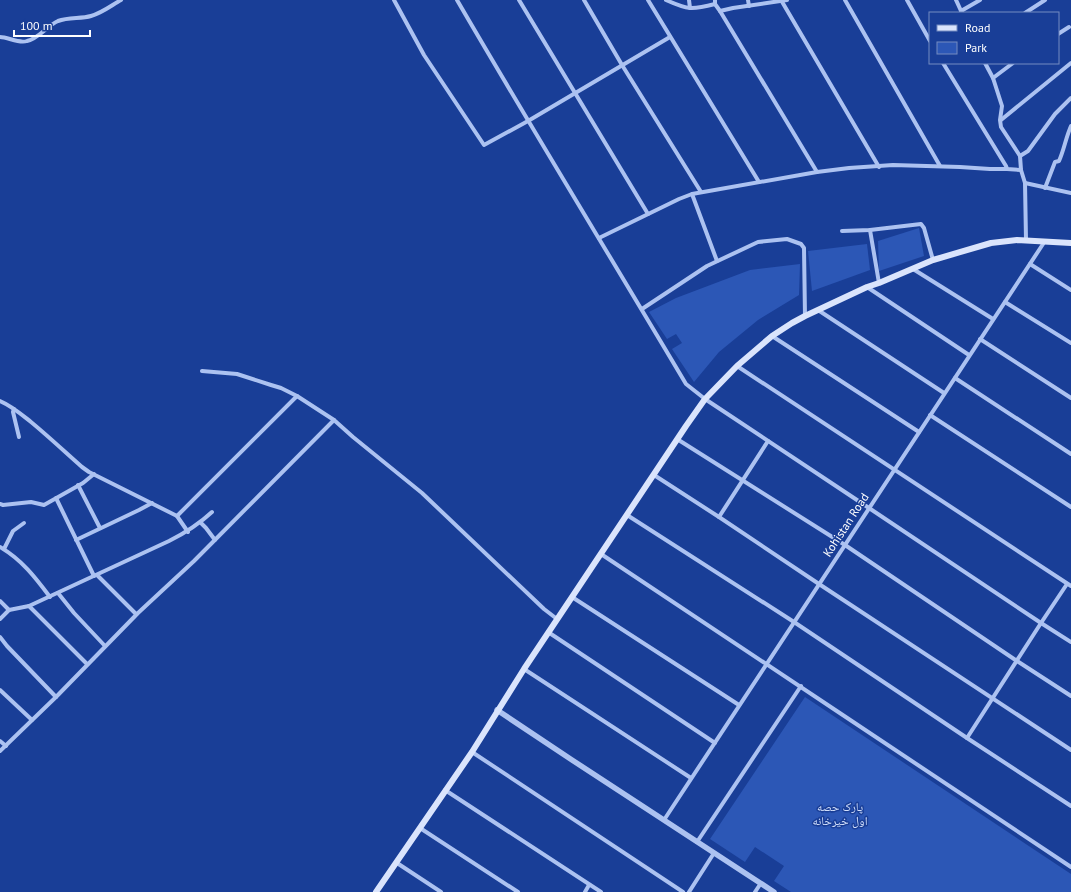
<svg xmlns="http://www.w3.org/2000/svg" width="1071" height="892" font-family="'PT Sans','Noto Naskh Arabic',sans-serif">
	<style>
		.green { fill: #2c57b6 }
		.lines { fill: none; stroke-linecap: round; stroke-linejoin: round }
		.minor { stroke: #acc2f1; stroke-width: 4 }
		.tertiary { stroke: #acc2f1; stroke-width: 5.5 }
		.secondary { stroke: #dae4fc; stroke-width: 6 }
		.labels { text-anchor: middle; stroke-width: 3; stroke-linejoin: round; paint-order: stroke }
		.street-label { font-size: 12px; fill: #fff; stroke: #193e97 }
		.park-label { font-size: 12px; fill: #d3e0fc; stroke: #193e97 }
	</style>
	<rect width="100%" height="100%" fill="#193e97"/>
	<g class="green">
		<polygon points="919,228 924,256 879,271 878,241"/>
		<polygon points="867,244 870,270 812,291 808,251"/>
		<polygon points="800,264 799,295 758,320 719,352 694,382 672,349 682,343 676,334 667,339 649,312 676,298 750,270"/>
		<polygon points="805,697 1071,874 1071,892 791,892 774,881 784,866 755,847 745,862 710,839"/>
	</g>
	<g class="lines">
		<g class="minor">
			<polyline points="394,0 424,55 484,145 528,121 670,37"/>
			<path d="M457 0C532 129 610 256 686 384L705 399 869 508 1041 623 1071 642"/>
			<polyline points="519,0 648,214"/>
			<polyline points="584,0 622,65 701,192"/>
			<polyline points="648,0 759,182"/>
			<path d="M666 0C688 10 692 10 715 4"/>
			<polyline points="689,0 690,8"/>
			<polyline points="715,0 715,4 720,11 817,172"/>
			<polyline points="748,0 749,6"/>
			<polyline points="781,0 879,167"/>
			<polyline points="845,0 940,166"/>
			<polyline points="907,0 930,41"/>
			<polyline points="956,0 962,13"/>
			<polyline points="720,11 733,8 787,0"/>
			<polyline points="961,11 980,0"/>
			<polyline points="1025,13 1045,0"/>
			<polyline points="1058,34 1069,27"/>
			<path d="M0 37C8 37 19 44 27 41 38 39 47 26 58 21 69 17 81 19 91 16 102 13 112 5 121 0"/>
			<polyline points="943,63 1006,166 1007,169 1021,170"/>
			<polyline points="985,63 993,78 1002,106 1000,120 1001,127 1020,156 1021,170 1025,183 1026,240"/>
			<polyline points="993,78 1013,63"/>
			<polyline points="1001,120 1071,63"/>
			<polyline points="1020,156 1028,151 1055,114 1071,98"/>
			<polyline points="1025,183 1071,193"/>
			<path d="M1045 188 1055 162 1059 161C1064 150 1066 137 1071 126"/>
			<polyline points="692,194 717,261"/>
			<polyline points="870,230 879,283"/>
			<polyline points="842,231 870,230 921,224 924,228 933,260"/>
			<polyline points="599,238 679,199 692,194 817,172 849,168 893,165 960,167 990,169 1007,169"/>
			<polyline points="1030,264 1071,290"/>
			<polyline points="913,269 993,319"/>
			<polyline points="867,287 969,355"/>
			<polyline points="1005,302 1071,343"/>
			<polyline points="642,309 707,266 758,242 787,239 801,244 804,248 805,316"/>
			<polyline points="818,310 944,393"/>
			<polyline points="772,336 919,432"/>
			<polyline points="980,339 1071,398"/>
			<polyline points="737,366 1071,586"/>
			<polyline points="202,371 237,374 271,385 281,388 297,396 334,420 353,437 422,493 544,609 557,619"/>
			<polyline points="955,378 1071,454"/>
			<path d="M0 401C12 406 21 414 31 422 48 436 65 452 82 467L89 472 177 516 188 532"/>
			<polyline points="14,409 13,412 19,437"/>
			<polyline points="930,415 1071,507"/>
			<polyline points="677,439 845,545 1017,661 1071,696"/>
			<polyline points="654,475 719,517 819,584 1071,750"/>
			<polyline points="78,485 100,528"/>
			<polyline points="56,498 94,576"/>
			<polyline points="0,504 3,505 31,502 44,505 83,483 94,474"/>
			<polyline points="627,515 794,622 967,738 1071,806"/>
			<polyline points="177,516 297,396"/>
			<polyline points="719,517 768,441"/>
			<polyline points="201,523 206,528 215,540"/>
			<polyline points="76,540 139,510 152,503"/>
			<path d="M0 547C22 560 35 577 50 597"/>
			<polyline points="4,549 13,531 24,523"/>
			<path d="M601 554C758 658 914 763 1071 867"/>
			<polyline points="97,575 136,614"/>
			<polyline points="58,593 74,613 105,646"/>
			<polyline points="572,597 739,705"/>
			<polyline points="0,601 9,610"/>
			<polyline points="29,606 87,664"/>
			<path d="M0 619 9 610 29 606 169 541C185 533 198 525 212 512"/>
			<polyline points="548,632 715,743"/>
			<polyline points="0,637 7,646 56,697"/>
			<polyline points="524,669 691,778"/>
			<polyline points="0,690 32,720"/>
			<polyline points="967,738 1041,623 1067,584"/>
			<polyline points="0,741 6,746"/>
			<polyline points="0,751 56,697 138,613 194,561 334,420"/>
			<polyline points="472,752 683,892"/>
			<polyline points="445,790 601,892"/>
			<polyline points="664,820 1045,241"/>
			<polyline points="420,828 518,892"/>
			<polyline points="697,842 801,686"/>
			<polyline points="397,863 441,892"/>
			<polyline points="585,892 589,885"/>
			<polyline points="689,892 714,853"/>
			<polyline points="755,892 761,883"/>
		</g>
		<polyline class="tertiary" points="497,710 572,760 774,892"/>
		<polyline class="secondary" points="376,892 472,752 524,669 686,426 705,399 737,366 772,336 792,323 805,316 867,287 879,283 933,260 991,243 1017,240 1071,243"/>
	</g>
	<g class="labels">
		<g class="street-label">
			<text transform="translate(846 525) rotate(-57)" y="4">Kohistan Road</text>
		</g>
		<g class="park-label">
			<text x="840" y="811">پارک حصه<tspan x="840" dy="14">اول خیرخانه</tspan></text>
		</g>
	</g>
	<rect x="929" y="12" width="130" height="52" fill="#193e97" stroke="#758bc1"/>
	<rect x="937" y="25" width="20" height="6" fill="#dae4fc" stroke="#758bc1"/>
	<text x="965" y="32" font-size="12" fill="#ffffff">Road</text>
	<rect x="937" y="42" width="20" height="12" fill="#2c57b6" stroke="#758bc1"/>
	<text x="965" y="52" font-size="12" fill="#ffffff">Park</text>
	<path d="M14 30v6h76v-6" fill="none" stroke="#ffffff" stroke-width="2"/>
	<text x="20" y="30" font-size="12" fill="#ffffff" stroke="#193e97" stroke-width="3" paint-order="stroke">100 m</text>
</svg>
